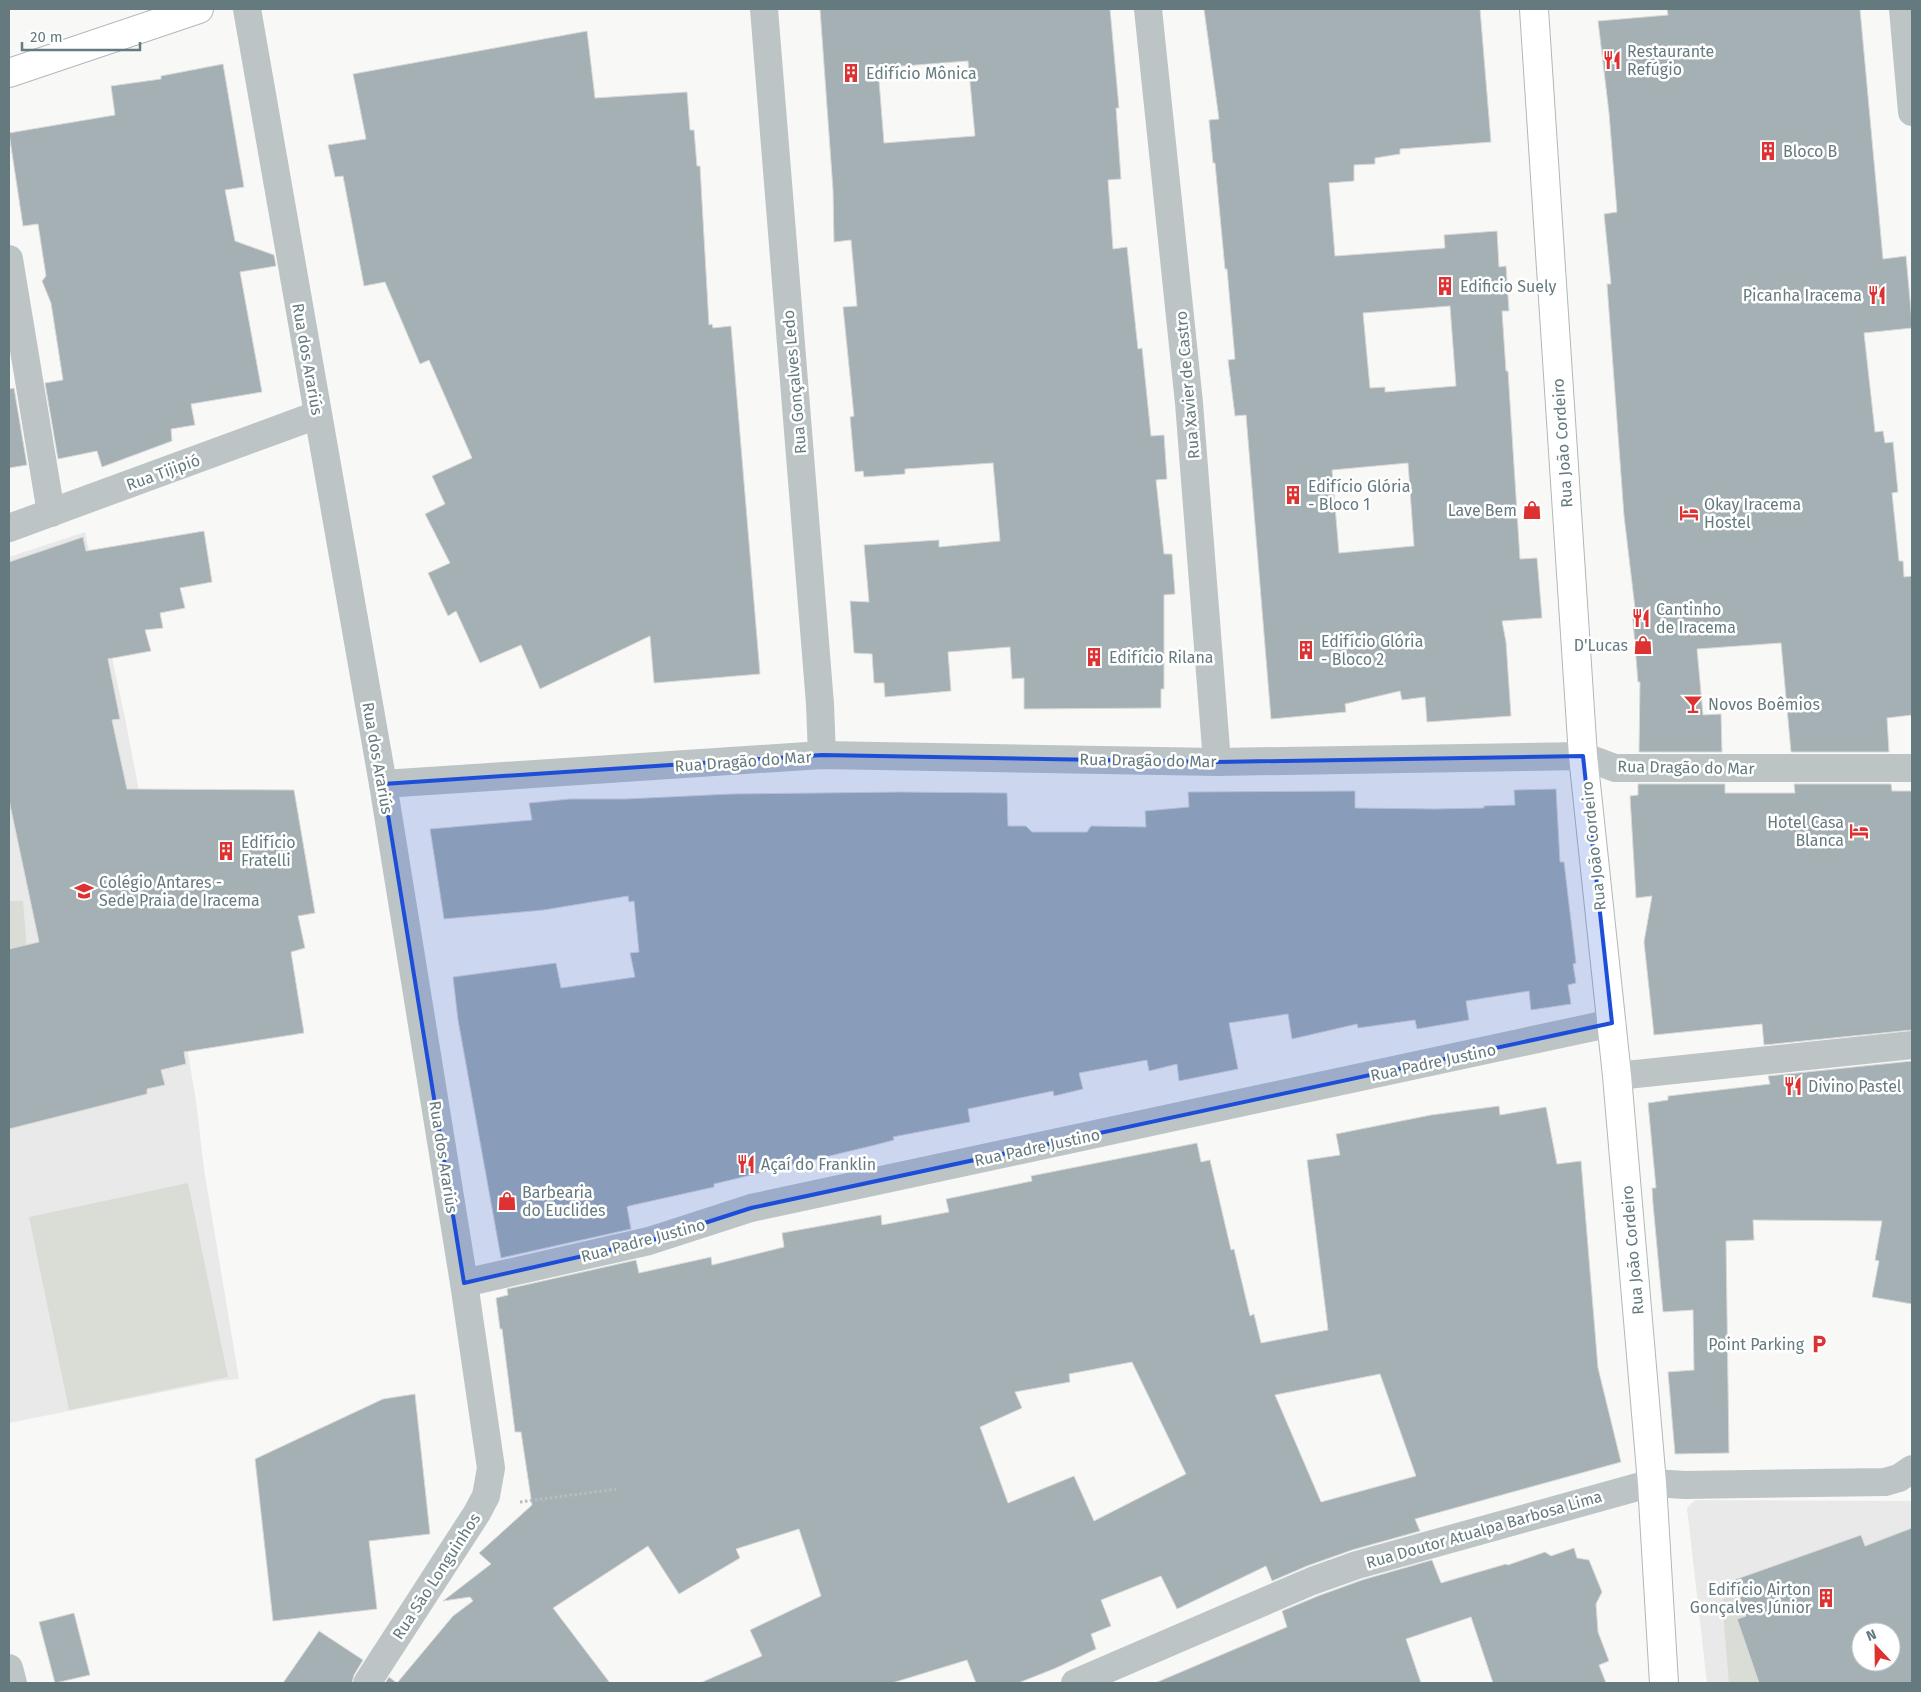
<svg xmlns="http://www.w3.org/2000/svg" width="1921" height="1692" font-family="'Fira Sans',sans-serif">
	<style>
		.built { fill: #e9e9e9; fill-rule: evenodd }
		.green { fill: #d9ddd5 }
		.building { fill: #a4b0b3; stroke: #dad9d8; fill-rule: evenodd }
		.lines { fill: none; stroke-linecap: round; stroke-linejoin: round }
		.secondary-casing { stroke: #afb8ba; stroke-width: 30 }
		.primary-casing { stroke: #b1b8ba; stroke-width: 30 }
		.path { stroke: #b8bdbe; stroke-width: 3; stroke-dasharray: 2.5 2.5; stroke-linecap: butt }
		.street { stroke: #bdc4c5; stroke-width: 28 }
		.secondary { stroke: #fff; stroke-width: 28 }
		.primary { stroke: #fff; stroke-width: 28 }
		.marked { fill: #1d4ed8; fill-opacity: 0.2; stroke: #1d4ed8; stroke-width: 4; stroke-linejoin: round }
		.labels { text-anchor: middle; stroke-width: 5; stroke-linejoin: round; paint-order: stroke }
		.poi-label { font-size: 16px; fill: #647a7f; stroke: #fff; text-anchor: start }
		.street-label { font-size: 16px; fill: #647a7f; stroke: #fff }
	</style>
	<rect width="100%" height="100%" fill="#f8f8f6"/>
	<g class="built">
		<polygon points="85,532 126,723 179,1000 196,1101 204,1169 239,1379 218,1381 9,1423 9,557"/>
		<path d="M1695 1500 1912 1501V1683H1707L1687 1508ZM1861 1632H1891V1662H1861Z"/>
	</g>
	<g class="green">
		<polygon points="9,901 23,901 29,976 9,976"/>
		<polygon points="188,1183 228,1377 69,1410 29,1217"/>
		<polygon points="1735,1583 1746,1616 1738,1619 1760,1683 1729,1683 1722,1600"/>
	</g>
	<g class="building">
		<path d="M820 9H1110L1119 108H1116L1121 179 1108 180 1113 249 1127 247 1138 349 1142 348 1151 436 1164 435 1167 479 1156 480 1164 554H1172L1175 594 1164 595V689H1161V708L1024 709V678L1012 679 1010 647 948 652 951 691 885 697 884 683H874L872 654 854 653 850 601 869 602 864 545 939 540V547L1000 541 993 463 905 469V474L864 477 863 471 855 472 850 417 854 416 843 307 857 306 851 240 834 242 833 190ZM968 61 975 136 884 143 878 68Z"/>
		<path d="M1204 9H1480L1491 142 1400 149V154L1375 158V164L1354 165V181L1329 183 1335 256 1445 248 1444 235 1497 231 1499 267 1506 266 1509 311H1502L1506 371H1508L1520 559 1537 558 1542 618 1502 621 1506 642 1511 716 1427 722 1425 697 1402 700 1400 691 1345 704 1346 712 1271 719 1246 415 1235 416 1228 360 1235 359 1227 269H1225L1215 163H1213L1209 120 1219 119ZM1450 306 1456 386 1385 392V387L1370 388 1363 313ZM1408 463 1414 546 1339 553 1332 470Z"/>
		<polygon points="1667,9 1860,9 1883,259 1906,256 1912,322 1912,328 1864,333 1875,432 1883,431 1885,443 1893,442 1898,492 1892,493 1899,561 1903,561 1904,577 1912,576 1912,715 1887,718 1889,752 1791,752 1781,643 1697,649 1703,715 1721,714 1722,752 1639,752 1640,682 1638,682 1632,609 1635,608 1624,516 1607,284 1611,284 1604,214 1617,212 1609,113 1598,21 1668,15"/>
		<polygon points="587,31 595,98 687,92 690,130 694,130 697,166 700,166 709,325 712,324 713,328 731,326 760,674 654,683 650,636 540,689 521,645 480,663 456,611 448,616 428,573 450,563 425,514 445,504 432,476 472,458 429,360 420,364 385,282 364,286 343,176 335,177 328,145 366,139 353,74"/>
		<polygon points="223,64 244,187 225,190 235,241 274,255 276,266 240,272 262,392 191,404 195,425 171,429 172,441 102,467 97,451 58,459 45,383 63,380 51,303 42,281 46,276 38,224 23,226 9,133 115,115 111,86 161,79 161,76"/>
		<polygon points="14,388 27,465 9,468 9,389"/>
		<polygon points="204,531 212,582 180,588 185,608 160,613 163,628 145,630 151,651 108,659 120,719 112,720 127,789 294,790 315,913 298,916 305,948 291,952 304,1033 184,1052 186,1064 161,1070 165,1085 147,1089 147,1094 9,1129 9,949 39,942 9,800 9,562 83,537 86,551"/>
		<polygon points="1638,784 1725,784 1725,793 1795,793 1794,784 1891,784 1892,791 1912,791 1912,1030 1764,1045 1762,1024 1654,1035 1644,942 1652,896 1636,898 1630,796 1638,795"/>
		<polygon points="1556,789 1560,862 1564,862 1576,963 1573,964 1576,983 1568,985 1571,1004 1531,1010 1529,991 1466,1001 1469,1020 1417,1029 1415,1020 1358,1028 1357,1024 1292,1039 1288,1014 1229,1023 1238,1069 1179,1081 1177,1064 1149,1071 1147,1060 1079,1073 1083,1089 1054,1096 1053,1091 968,1109 970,1122 893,1137 894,1140 875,1145 714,1184 714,1187 629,1206 627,1207 631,1229 501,1258 458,1020 453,977 556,963 561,988 635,977 630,953 639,952 634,901 629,902 628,896 544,910 444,919 430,829 532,820 529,803 570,799 625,799 731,794 900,792 1007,793 1008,826 1026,826 1032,832 1087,832 1091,826 1146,827 1145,811 1189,807 1188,792 1355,791 1355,808 1435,809 1484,808 1484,806 1515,805 1514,790"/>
		<polygon points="1912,1061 1912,1304 1872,1297 1879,1261 1875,1260 1882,1221 1753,1220 1754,1240 1726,1241 1729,1453 1675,1454 1668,1372 1694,1370 1693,1310 1663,1312 1653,1204 1652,1188 1656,1188 1648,1103 1668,1100 1668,1096 1770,1084 1768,1076"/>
		<path d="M1499 1106 1500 1115 1546 1107 1557 1164 1581 1161 1598 1368 1621 1462 1415 1519 1420 1531 1352 1550 1307 1566 1272 1581 1266 1566 1177 1609 1161 1576 1101 1600 1111 1626 1091 1634 1096 1649 1056 1668 1018 1683H976L967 1660 892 1683H700L762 1656 750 1630 821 1596 799 1529 736 1549 740 1558 679 1594 648 1546 553 1608 610 1683H385L389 1677 397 1683 453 1616 473 1601 470 1597 443 1601 491 1564 479 1553 532 1505 521 1432H515L502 1329H500L496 1298 508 1295 507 1289 636 1260 639 1273 711 1257 712 1265 784 1247 782 1233 881 1215 882 1225 949 1212 946 1199 1032 1181 1031 1176 1197 1143 1201 1162 1210 1160 1231 1250 1234 1249 1250 1316 1254 1314 1261 1343 1328 1330 1307 1160 1340 1155 1336 1134 1431 1115ZM1132 1362 1186 1474 1094 1521 1074 1476 1008 1503 980 1427 1022 1408 1015 1392 1070 1382 1069 1374ZM1380 1374 1416 1476 1321 1502 1275 1395Z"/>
		<polygon points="415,1394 430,1534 369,1541 377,1609 273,1621 255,1459 383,1399"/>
		<path d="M1912 1528V1683H1759L1737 1619 1746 1616 1734 1580 1861 1535 1865 1546ZM1861 1632H1891V1662H1861Z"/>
		<polygon points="1574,1548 1577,1558 1589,1560 1602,1592 1596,1604 1598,1632 1609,1661 1599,1665 1606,1683 1493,1683 1471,1617 1406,1639 1421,1683 1155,1683 1287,1627 1282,1611 1318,1596 1362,1580 1432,1560 1441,1583 1506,1564 1508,1565 1545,1552 1551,1556"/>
		<polygon points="74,1613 90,1675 55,1683 39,1622"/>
		<polygon points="319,1631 363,1660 354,1675 352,1683 283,1683"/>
	</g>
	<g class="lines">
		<g class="secondary-casing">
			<polyline id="secondary" points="1534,9 1583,756 1617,1076 1652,1483 1664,1683"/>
		</g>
		<g class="primary-casing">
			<polyline id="primary" points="9,73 199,9"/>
		</g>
		<polyline class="path" points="520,1502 616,1489"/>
		<g class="street">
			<polyline points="247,9 383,784 464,1283 491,1468 486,1496 477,1513 367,1683"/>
			<polyline points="764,9 820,704 822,755"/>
			<polyline points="1148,9 1189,403 1217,762"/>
			<polyline points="1903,9 1912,112"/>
			<polyline points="9,259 51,513"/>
			<polyline points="9,528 317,415"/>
			<polyline points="383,784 822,755 1217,762 1583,756 1615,768 1912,768"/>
			<polyline points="1617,1076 1912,1045"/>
			<polyline points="464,1283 649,1241 751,1208 1612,1023"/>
			<polyline points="9,1668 13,1683"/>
			<polyline points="1075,1683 1312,1581 1357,1565 1652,1483 1685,1485 1885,1482 1899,1478 1912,1469"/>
		</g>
		<use href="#secondary" class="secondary"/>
		<use href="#primary" class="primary"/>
	</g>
	<path class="marked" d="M822 755 1217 762 1583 756 1612 1023 751 1208 649 1241 464 1283 383 784Z"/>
	<defs>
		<g id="restaurant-bare" transform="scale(1.5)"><path d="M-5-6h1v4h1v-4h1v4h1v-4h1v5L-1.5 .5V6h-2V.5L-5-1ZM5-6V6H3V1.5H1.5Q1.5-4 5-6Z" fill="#dd3231" stroke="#fff" stroke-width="2.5" paint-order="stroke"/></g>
		<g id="building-bare" transform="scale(1.5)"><path d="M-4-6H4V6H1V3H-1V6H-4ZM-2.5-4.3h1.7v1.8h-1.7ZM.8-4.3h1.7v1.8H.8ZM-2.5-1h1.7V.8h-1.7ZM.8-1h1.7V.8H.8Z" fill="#dd3231" stroke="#fff" stroke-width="2.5" paint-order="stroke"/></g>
		<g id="shop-bare" transform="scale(1.5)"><path d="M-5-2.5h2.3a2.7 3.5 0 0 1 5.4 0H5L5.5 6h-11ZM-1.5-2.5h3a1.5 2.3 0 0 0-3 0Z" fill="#dd3231" stroke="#fff" stroke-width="2.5" paint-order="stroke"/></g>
		<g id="hotel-bare" transform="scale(1.5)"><path d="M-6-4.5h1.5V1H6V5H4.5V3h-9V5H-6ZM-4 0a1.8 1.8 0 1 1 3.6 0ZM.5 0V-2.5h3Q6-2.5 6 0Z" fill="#dd3231" stroke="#fff" stroke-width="2.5" paint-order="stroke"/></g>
		<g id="bar-bare" transform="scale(1.5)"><path d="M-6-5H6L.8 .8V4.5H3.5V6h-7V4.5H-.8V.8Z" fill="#dd3231" stroke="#fff" stroke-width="2.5" paint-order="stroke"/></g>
		<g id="school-bare" transform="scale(1.5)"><path d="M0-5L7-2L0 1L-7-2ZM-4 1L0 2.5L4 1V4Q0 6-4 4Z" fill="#dd3231" stroke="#fff" stroke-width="2.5" paint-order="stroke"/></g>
		<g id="parking-bare" transform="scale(1.5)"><path d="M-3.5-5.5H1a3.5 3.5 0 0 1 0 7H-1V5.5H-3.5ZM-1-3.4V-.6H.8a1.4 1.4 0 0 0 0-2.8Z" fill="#dd3231" stroke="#fff" stroke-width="2.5" paint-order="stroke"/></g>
	</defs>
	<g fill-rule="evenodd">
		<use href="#restaurant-bare" x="1612" y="60"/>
		<use href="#building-bare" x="851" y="73"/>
		<use href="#building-bare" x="1768" y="151"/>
		<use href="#building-bare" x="1445" y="286"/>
		<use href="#restaurant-bare" x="1877" y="295"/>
		<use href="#building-bare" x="1293" y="495"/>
		<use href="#shop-bare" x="1532" y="510"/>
		<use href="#hotel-bare" x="1689" y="513"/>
		<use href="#restaurant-bare" x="1641" y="618"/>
		<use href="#shop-bare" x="1643" y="645"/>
		<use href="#building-bare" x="1306" y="650"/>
		<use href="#building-bare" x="1094" y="657"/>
		<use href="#bar-bare" x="1693" y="704"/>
		<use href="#hotel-bare" x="1859" y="831"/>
		<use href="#building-bare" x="226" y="851"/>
		<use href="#school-bare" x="84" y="891"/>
		<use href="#restaurant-bare" x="1793" y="1086"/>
		<use href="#restaurant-bare" x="746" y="1164"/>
		<use href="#shop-bare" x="507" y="1201"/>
		<use href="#parking-bare" x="1819" y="1344"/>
		<use href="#building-bare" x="1826" y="1598"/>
	</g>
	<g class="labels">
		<g class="poi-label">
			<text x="1627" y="57">Restaurante<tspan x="1627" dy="18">Refúgio</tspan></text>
			<text x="866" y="79">Edifício Mônica</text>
			<text x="1783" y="157">Bloco B</text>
			<text x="1460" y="292">Edificio Suely</text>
			<text x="1862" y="301" text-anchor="end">Picanha Iracema</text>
			<text x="1308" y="492">Edifício Glória<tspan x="1308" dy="18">- Bloco 1</tspan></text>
			<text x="1704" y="510">Okay Iracema<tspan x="1704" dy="18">Hostel</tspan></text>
			<text x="1517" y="516" text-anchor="end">Lave Bem</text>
			<text x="1656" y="615">Cantinho<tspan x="1656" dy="18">de Iracema</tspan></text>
			<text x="1321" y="647">Edifício Glória<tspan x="1321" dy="18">- Bloco 2</tspan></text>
			<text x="1628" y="651" text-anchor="end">D'Lucas</text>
			<text x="1109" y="663">Edifício Rilana</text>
			<text x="1708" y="710">Novos Boêmios</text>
			<text x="1844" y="828" text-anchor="end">Hotel Casa<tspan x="1844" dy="18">Blanca</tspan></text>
			<text x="241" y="848">Edifício<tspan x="241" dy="18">Fratelli</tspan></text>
			<text x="99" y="888">Colégio Antares -<tspan x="99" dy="18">Sede Praia de Iracema</tspan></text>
			<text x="1808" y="1092">Divino Pastel</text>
			<text x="761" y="1170">Açaí do Franklin</text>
			<text x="522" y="1198">Barbearia<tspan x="522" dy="18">do Euclides</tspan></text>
			<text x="1804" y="1350" text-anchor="end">Point Parking</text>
			<text x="1811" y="1595" text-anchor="end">Edifício Airton<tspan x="1811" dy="18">Gonçalves Júnior</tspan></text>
		</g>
		<g class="street-label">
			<text transform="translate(308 359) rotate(80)" y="6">Rua dos Arariús</text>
			<text transform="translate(794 382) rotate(-95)" y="6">Rua Gonçalves Ledo</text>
			<text transform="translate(1187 385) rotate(-95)" y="6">Rua Xavier de Castro</text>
			<text transform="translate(1562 443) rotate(-94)" y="6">Rua João Cordeiro</text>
			<text transform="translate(163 472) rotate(-20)" y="6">Rua Tijipió</text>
			<text transform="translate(378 758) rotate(80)" y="6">Rua dos Arariús</text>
			<text transform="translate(1148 760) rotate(1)" y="6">Rua Dragão do Mar</text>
			<text transform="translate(743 761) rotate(-4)" y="6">Rua Dragão do Mar</text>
			<text transform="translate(1686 767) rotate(1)" y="6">Rua Dragão do Mar</text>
			<text transform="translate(1593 846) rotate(-96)" y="6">Rua João Cordeiro</text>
			<text transform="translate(1433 1062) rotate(-12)" y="6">Rua Padre Justino</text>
			<text transform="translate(1037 1147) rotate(-12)" y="6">Rua Padre Justino</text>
			<text transform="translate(444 1157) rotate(81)" y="6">Rua dos Arariús</text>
			<text transform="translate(643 1240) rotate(-15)" y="6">Rua Padre Justino</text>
			<text transform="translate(1632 1250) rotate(-95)" y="6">Rua João Cordeiro</text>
			<text transform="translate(1484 1529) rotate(-16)" y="6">Rua Doutor Atualpa Barbosa Lima</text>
			<text transform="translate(436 1576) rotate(-57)" y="6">Rua São Longuinhos</text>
		</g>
	</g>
	<rect width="1921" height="1692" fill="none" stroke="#647a7f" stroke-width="20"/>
	<g transform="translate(1876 1647) rotate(338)"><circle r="24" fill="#ffffff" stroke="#c1cacc"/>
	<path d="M0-4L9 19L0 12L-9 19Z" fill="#dd3231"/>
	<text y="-8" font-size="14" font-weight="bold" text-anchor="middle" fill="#647a7f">N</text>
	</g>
	<path d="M22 42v8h118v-8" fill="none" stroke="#647a7f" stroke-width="2.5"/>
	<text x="30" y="42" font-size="15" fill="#647a7f" stroke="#ffffff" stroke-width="4" paint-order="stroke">20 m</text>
</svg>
